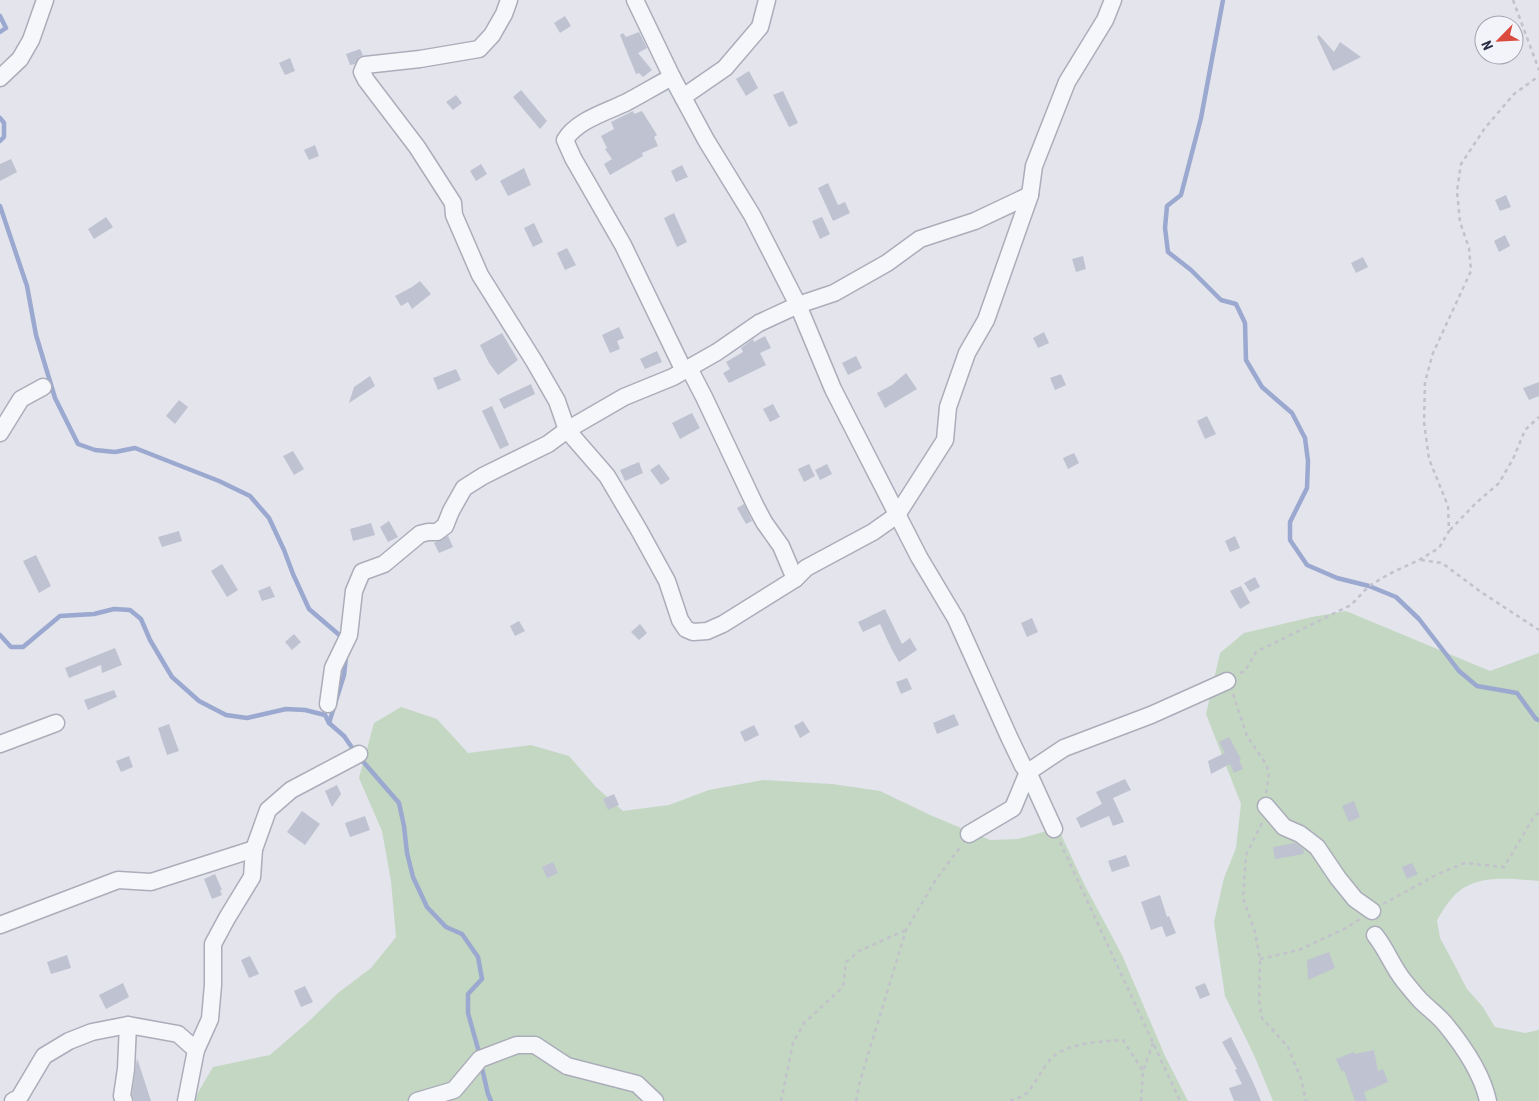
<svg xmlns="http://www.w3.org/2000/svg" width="1539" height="1101" font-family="'Roboto Condensed',sans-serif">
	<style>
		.green { fill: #c4d7c3 }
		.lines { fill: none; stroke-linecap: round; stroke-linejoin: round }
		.stream { stroke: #9ba8cf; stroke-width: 4.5 }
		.building { fill: #bfc2d0 }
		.street-casing { stroke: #abadba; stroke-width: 19 }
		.path { stroke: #c1c2cb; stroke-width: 2.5; stroke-dasharray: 4 4; stroke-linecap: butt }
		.street { stroke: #f6f7fa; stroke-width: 16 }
	</style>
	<rect width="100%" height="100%" fill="#e3e4ec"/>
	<g class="green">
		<path d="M1346 611 1490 671 1539 653V881C1509 879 1475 873 1453 897 1447 903 1442 912 1437 920L1440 938 1453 962 1467 989 1482 1006 1495 1027 1525 1033 1539 1030V1101H1273L1254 1055 1225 996 1214 922 1224 878 1236 848 1241 804 1206 714 1220 653 1244 633 1312 617Z"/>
		<polygon points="401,707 437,719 468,753 531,745 569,756 596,787 623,811 669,805 709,790 763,780 832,784 880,791 930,815 990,840 1018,839 1058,828 1084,884 1122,955 1165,1056 1188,1101 193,1101 213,1067 270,1055 308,1022 338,993 371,968 396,937 391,881 382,831 359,778 374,723"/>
	</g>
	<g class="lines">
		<g class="stream">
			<polyline points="1223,0 1201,118 1181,195 1167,206 1165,228 1168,252 1191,270 1221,300 1236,304 1245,323 1246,360 1262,387 1292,413 1305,438 1308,461 1307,488 1290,522 1290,540 1307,565 1337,578 1369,586 1396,597 1419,619 1459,671 1477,686 1517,693 1536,719 1539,720"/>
			<polyline points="0,16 6,28 0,32"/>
			<polyline points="0,118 4,123 4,137 0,141"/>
			<polyline points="0,206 27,286 36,335 55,398 78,444 95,450 115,452 135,448 219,481 250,496 269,518 284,550 293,574 309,609 344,639"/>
			<polyline points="0,635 11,647 23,647 60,616 94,614 114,609 130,610 141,619 150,640 172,677 199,701 226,715 247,718 286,709 305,710 325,715 329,723 344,736 355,752"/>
			<polyline points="329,723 344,675 346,657"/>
			<polyline points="360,758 399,803 404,826 407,853 413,877 427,907 446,927 462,934 478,957 482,979 468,994 468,1013 480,1056"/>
			<polyline points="481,1064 488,1094 491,1101"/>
		</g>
	</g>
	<g class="building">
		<polygon points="565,16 571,26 560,33 554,23"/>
		<polygon points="639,32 647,48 638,53 652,70 643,77 639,73 636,74 620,35 623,33 626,37"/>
		<polygon points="1319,35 1334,52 1340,42 1361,57 1333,71 1317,37"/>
		<polygon points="360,49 363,55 359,57 355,64 350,65 346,54"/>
		<polygon points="290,58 295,71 285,75 279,63"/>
		<polygon points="749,71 758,88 746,96 736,79"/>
		<polygon points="521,90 547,121 540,129 513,97"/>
		<polygon points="783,91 798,123 789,127 773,95"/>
		<polygon points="456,95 462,103 453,110 446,102"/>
		<polygon points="633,111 634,114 642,111 657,135 654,137 658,146 642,153 643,156 610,175 604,164 612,159 605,149 607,148 601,136 614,129 611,122"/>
		<polygon points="315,145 319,156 309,160 304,150"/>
		<polygon points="11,159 17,172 0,181 0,164"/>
		<polygon points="481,164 487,174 476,181 470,171"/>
		<polygon points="682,165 688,177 676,182 671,171"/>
		<polygon points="524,168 531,185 508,196 500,181"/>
		<polygon points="828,183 838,205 845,202 850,213 833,221 818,188"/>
		<polygon points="1506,195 1511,207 1500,211 1495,200"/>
		<polygon points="674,213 687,242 677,247 664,218"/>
		<polygon points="106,217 113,227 94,239 88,229"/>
		<polygon points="822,217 830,234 820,239 812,221"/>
		<polygon points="534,223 543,242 533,247 524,228"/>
		<polygon points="1505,235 1510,246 1499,252 1494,241"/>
		<polygon points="567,248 576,265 565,270 557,253"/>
		<polygon points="1083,256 1086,269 1076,272 1072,259"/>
		<polygon points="1363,257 1368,267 1356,273 1351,263"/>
		<polygon points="420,281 431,294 412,309 408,302 401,306 395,296 412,287"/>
		<polygon points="619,327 624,338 617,341 620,349 610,353 602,335"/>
		<polygon points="1044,332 1049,343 1038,348 1033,338"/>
		<polygon points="502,333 518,360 498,375 489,363 480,345"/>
		<polygon points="765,336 771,348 760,353 766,365 729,383 723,373 730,369 726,362 743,352 741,348 753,339 754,342"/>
		<polygon points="657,351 662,362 645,369 640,359"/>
		<polygon points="856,356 862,368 848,375 842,363"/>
		<polygon points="456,369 461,380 438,390 433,378"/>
		<polygon points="906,373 917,389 885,408 877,393 892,385"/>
		<polygon points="1061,374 1066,385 1055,390 1050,378"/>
		<polygon points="370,376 375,386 349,403 354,387"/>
		<polygon points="1539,382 1539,396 1529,400 1523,388"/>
		<polygon points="531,384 535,394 504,409 499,399"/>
		<polygon points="179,400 188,407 175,424 166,416"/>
		<polygon points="773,404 780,417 770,422 763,409"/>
		<polygon points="492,406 509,445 500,449 482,411"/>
		<polygon points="692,413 700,428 680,439 672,423"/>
		<polygon points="1207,416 1216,434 1205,439 1197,421"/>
		<polygon points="293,451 304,469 294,475 283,456"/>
		<polygon points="1074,453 1079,463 1068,469 1063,458"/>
		<polygon points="639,462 643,473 625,481 620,470"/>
		<polygon points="659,464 670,479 661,485 650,470"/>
		<polygon points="809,464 815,476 804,482 798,469"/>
		<polygon points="827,464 832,474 820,480 815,470"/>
		<polygon points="744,504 752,521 746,524 737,508"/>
		<polygon points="389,521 398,537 388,542 380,527"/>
		<polygon points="371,523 375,535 353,541 350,529"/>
		<polygon points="179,531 182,541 162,547 158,537"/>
		<polygon points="448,536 453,547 439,553 434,543"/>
		<polygon points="1235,536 1240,548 1230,552 1225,541"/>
		<polygon points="36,555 51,586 39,593 23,561"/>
		<polygon points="222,564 238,590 227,597 211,571"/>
		<polygon points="1255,577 1260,587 1250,592 1244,583"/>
		<polygon points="270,586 275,597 262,601 258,591"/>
		<polygon points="1241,586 1250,603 1240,609 1230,591"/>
		<polygon points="885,609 902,644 910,638 917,650 899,662 892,650 880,624 863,632 858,622"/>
		<polygon points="1032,618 1038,632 1027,637 1021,623"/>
		<polygon points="519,621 525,631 515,636 510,626"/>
		<polygon points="640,624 647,633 639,640 631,632"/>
		<polygon points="294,634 301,642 292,650 285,642"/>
		<polygon points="115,648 122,665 102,673 101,665 69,678 65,668"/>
		<polygon points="907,678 912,689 901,694 896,682"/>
		<polygon points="114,690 117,697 88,710 84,700"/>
		<polygon points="954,714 959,725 937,734 933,723"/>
		<polygon points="803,721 810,732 800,738 794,726"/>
		<polygon points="169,724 179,751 167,755 158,728"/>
		<polygon points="754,725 759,735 745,742 740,732"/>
		<polygon points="1229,737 1241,759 1239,760 1243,769 1234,773 1230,764 1211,774 1208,761 1225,753 1219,742"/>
		<polygon points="129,756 133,767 121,772 116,761"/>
		<polygon points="1125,779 1131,790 1113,798 1124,822 1113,826 1109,816 1081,828 1076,818 1102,804 1096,792"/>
		<polygon points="337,785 341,794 332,807 325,791"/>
		<polygon points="614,794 619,805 608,810 603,799"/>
		<polygon points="1354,801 1360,817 1349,822 1342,806"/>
		<polygon points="302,811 320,824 305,845 287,832"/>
		<polygon points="365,816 370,830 350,837 345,823"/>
		<polygon points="1295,843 1303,849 1304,854 1275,859 1273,847"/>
		<polygon points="1126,855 1130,866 1112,872 1108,861"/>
		<polygon points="553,862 558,873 547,878 542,867"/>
		<polygon points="1412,863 1418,874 1407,879 1402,867"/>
		<polygon points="215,874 222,890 220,890 222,895 212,899 204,879"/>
		<polygon points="1160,895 1167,917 1169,916 1176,933 1166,937 1162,926 1151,930 1141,902"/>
		<polygon points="1329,952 1335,968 1308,980 1307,960"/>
		<polygon points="67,955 71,968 51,974 47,962"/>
		<polygon points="250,956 259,974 249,978 241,960"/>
		<polygon points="123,983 129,997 106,1009 99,995"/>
		<polygon points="1205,983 1210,995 1200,999 1195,987"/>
		<polygon points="305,986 313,1002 301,1007 294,991"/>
		<polygon points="1231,1037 1253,1082 1261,1101 1234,1101 1229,1088 1242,1084 1235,1070 1237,1069 1222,1042"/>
		<polygon points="1374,1050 1378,1071 1383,1069 1388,1082 1364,1092 1367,1101 1355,1101 1344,1070 1342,1072 1336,1059 1354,1052 1355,1054"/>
		<polygon points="137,1058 151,1101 134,1101 132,1095"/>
	</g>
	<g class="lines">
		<g class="street-casing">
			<g id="street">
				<polyline points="509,0 504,14 492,35 479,49 420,59 365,65 362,72 366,80 417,147 453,203 454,215 480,275 534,361 557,401 567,430 607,476 639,530 667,581 680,620 686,629 693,632 707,631 723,624 795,579 806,568 873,532 897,515 945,440 948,407 967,353 986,320 1030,195 1034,166 1067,82 1105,20 1113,0"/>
				<polyline points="635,0 672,77 706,140 752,215 798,305 833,389 919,557 956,619 1010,739 1023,766 1028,772 1054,829"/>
				<path d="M672 77C657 85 642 94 627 102 607 112 577 120 565 140L573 158 623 245 684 371"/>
				<polyline points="0,78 20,59 31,40 45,0"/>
				<polyline points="683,97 725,68 760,27 767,0"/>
				<polyline points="689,368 704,397 755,505 764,522 781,546 795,579"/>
				<polyline points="0,433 21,399 43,387"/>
				<polyline points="328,704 333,668 349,635 354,591 362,572 384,564 420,534 428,532 437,532 445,526 451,511 464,488 483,476 548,444 567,430 624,397 673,377 717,352 759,323 798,305 834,293 887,263 920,239 975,221 1030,195"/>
				<polyline points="0,744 56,723"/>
				<polyline points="1266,806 1284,827 1300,834 1317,847 1338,878 1355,899 1372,911"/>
				<polyline points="969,834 1013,808 1028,772 1064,748 1151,715 1227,681"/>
				<polyline points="0,925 118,880 151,882 254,849"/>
				<path d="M1375 935C1387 950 1392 966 1404 981 1409 987 1415 995 1421 1001 1429 1009 1439 1016 1446 1025 1464 1047 1482 1073 1488 1101"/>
				<polyline points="13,1101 19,1098 44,1056 69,1041 92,1032 128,1025 178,1034 196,1050"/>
				<polyline points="124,1101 122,1096 126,1069 128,1025"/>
				<polyline points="186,1101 196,1050 210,1019 213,985 213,944 227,918 252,877 254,849 268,810 291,790 359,754"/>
				<polyline points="417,1101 454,1090 480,1059 517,1045 535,1045 567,1066 637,1084 655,1101"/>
			</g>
		</g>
		<g class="path">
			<polyline points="1513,0 1539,70"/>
			<polyline points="1450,530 1476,503 1499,483 1513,459 1525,430 1539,417"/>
			<polyline points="1421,560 1442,563 1481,592 1539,630"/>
			<polyline points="1240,673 1245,671 1256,652 1351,605 1369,586 1389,574 1419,560 1439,548 1449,531 1448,506 1429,459 1424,422 1425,382 1433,353 1471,271 1469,248 1460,222 1457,191 1461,164 1485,128 1514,94 1539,76"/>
			<polyline points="1233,694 1247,736 1266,764 1269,773 1266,793"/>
			<polyline points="1262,823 1246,855 1243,898 1255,932 1260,959 1259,1001 1262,1018 1288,1047 1301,1079 1306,1101"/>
			<polyline points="1060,842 1180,1101"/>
			<polyline points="1383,904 1438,874 1465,863 1504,867 1535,815 1539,813"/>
			<polyline points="1260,959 1299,950 1346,928 1360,919"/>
			<polyline points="781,1101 793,1043 804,1023 843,987 846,962 859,951 906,930"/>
			<polyline points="856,1101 860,1081 906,930 935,881 961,846"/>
			<path d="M1010 1101C1014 1099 1020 1098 1024 1095 1033 1090 1044 1063 1055 1055 1070 1043 1105 1041 1123 1040L1143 1071"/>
			<polyline points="1141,1101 1143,1071 1153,1043"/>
		</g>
		<use href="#street" class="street"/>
	</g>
	<g transform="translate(1499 40) rotate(246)"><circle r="24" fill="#f3f4f9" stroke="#a2a4b1"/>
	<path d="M0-4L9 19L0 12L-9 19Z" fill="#da4b3e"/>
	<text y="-8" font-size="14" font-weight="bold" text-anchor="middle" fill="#292d46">N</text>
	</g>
</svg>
